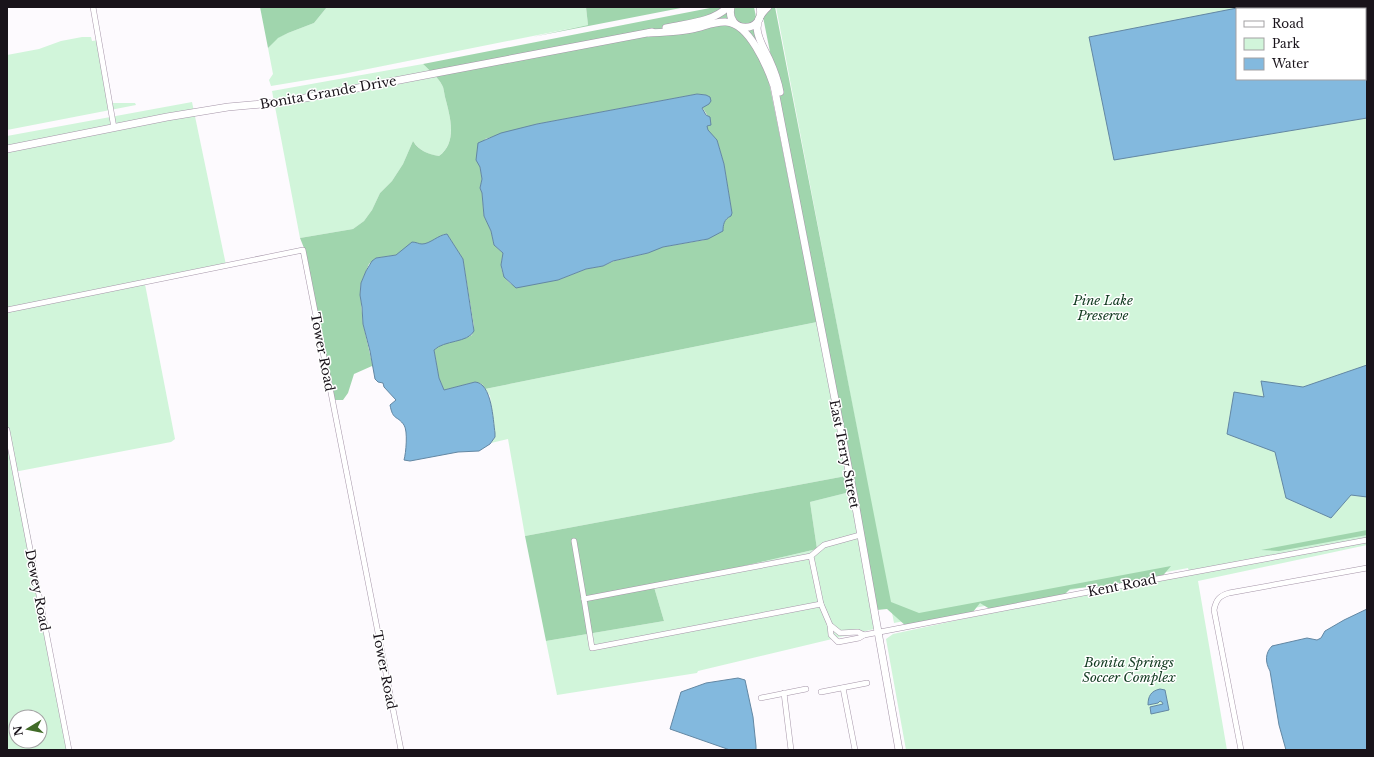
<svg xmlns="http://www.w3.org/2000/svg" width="1374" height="757" font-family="'Libre Baskerville',serif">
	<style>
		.green { fill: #d1f5da; fill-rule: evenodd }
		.forest { fill: #a0d5ad; fill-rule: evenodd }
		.water { fill: #83b9de; stroke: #6387a3 }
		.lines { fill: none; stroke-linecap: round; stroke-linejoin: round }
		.street-casing { stroke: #a595a8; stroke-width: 6 }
		.secondary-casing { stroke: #a595a8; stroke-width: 8 }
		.street { stroke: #fff; stroke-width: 5 }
		.secondary { stroke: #fff; stroke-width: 7 }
		.labels { text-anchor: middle; stroke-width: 3; stroke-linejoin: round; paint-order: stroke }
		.street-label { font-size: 13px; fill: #19131a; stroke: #fff }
		.park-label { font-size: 13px; font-style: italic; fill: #10391f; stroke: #fff }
	</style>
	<rect width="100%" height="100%" fill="#fdfafe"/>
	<g class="green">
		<polygon points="327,7 586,7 588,25 343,74 271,86 269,80 273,74 268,48 277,38 288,33 314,23"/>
		<path d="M776 7H1367V545L1198 581 1227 750H906L886 639 893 634 986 614 1196 574 1189 573 1188 568 894 623ZM1237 9H1365V79H1237Z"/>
		<polygon points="82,37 91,37 92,41 99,40 110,103 135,103 136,105 7,130 7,55 39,49 61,41"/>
		<path d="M423 64C429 70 438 77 442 85 444 88 444 93 445 97 450 116 458 142 439 156 427 154 420 151 413 141L403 164 392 181 380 193 372 210 364 221 353 229 300 238 272 91Z"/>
		<path d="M192 102 226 265 144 279 175 439 171 442 14 472 18 479H20L69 750H7V469L8 467 7 461V136ZM16 717H40V741H16Z"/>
		<polygon points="817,322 846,476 525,536 508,439 491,443 495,437 495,433 490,396 485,389"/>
		<polygon points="850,492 874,629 698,671 697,673 557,695 546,641 664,621 654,587 817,549 810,502"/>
	</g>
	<g class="forest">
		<polygon points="260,7 327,7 314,23 288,33 278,38 268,48"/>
		<polygon points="586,7 686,7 532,37 588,25"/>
		<path d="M715 7H754L817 322 485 389C483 384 481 383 475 382L444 390 439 378 434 350C444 340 460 342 472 335L474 327 463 259 449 237 446 234C436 236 427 248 417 243L396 255 376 258 369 264 361 283 360 291 363 324 373 367 372 366 354 374 348 393 343 400H334L304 248 300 238 353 229 364 221 372 210 380 193 392 181 403 164 413 141C419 151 428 154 439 156 458 142 450 116 445 97 444 93 444 88 442 85 438 77 429 70 423 64ZM697 94 706 95 705 105 702 107 711 121 710 123 707 126V130L717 140 724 164 732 213 724 222 722 231 704 240 663 247 654 249 648 253 614 261 603 266 586 269 558 280 513 285C505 281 501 272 501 263 502 259 503 257 503 253L494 245 491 231 484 216 482 193 480 188 482 179 480 167 485 139 537 124Z"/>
		<polygon points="761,7 775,7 891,602 919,613 1171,566 1160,579 1106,589 1096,586 1070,589 1064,595 993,611 980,603 973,612 906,626 887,609 877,610 808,242"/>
		<polygon points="846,476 850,492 810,502 817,549 654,587 664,621 546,641 525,536"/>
		<polygon points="1367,530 1367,535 1279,551 1261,550"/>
	</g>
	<g class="water">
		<polygon points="1284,7 1344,7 1346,9 1272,9"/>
		<polygon points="1237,8 1244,9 1237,9 1237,79 1365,79 1365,42 1367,45 1367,118 1114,160 1089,37"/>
		<path d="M697 94 706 95 710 97 711 101 709 104 702 108 706 115 710 117 711 125 707 126 708 130 717 140 724 164 732 213 731 216C724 219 723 225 723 231L708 239 663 247 648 253 613 261 603 266 586 269 558 280 516 288 504 277 501 265 503 253 494 245 491 231 484 216 482 193 480 188 482 179 480 167 476 160 478 143 501 133 537 124Z"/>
		<path d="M447 234 463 259 474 331C468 343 444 340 434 350L439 378 444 390 475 382C492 383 493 420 495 433V437L490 444 479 451 458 452 410 461 404 460C406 453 408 431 404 425 397 415 393 421 390 405L396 400 384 387 383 383 378 382 375 379 370 351 363 324 362 307 360 295 361 283 366 271 372 261 376 258 396 255 412 242C416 242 419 244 422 244 430 244 438 235 447 234Z"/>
		<polygon points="1367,365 1367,497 1351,495 1331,518 1286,498 1275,452 1227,434 1234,392 1264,397 1261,381 1303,387"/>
		<path d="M1367 609V750H1286L1279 725 1270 671C1265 662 1265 653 1272 646L1307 638 1317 640 1321 638 1325 631 1344 620Z"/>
		<polygon points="738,678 745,680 753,717 756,746 756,750 730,750 670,729 681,692 706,683"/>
		<path d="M1160 689 1165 690 1169 710 1151 714 1150 707 1163 704 1162 702 1160 701 1158 703 1148 705C1148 696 1151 691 1160 689Z"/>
	</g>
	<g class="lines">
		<g class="street-casing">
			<g id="street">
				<polyline points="93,7 114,128"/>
				<polyline points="7,310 303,250 401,750"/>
				<polyline points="7,430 69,750"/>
				<polyline points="860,535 824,545 811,556 821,604 830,625 840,633 858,632 864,635 1146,581 1367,540"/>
				<polyline points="574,541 584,599"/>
				<polyline points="811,556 584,599 592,648 821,604"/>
				<polyline points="830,625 831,635 838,642 859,638 864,635"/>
				<polyline points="843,688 855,750"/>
				<polyline points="821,692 867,683"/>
				<polyline points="784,693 791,750"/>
				<polyline points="761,698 806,689"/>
				<path d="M1241 750 1214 610C1216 600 1219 596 1229 593L1367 568"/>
			</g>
		</g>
		<g class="secondary-casing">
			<g id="secondary">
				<path d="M731 7C725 34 766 34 760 7"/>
				<path d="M768 7C748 25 760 40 769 59 774 70 778 81 780 92"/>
				<path d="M666 28C687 23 711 23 728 7"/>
				<path d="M649 33C664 32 678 32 692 29 703 27 715 21 726 22 749 23 767 66 774 86L855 502 899 750"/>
				<polyline points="7,149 167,117 228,107 284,102 652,32"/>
			</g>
		</g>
		<use href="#street" class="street"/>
		<use href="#secondary" class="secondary"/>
	</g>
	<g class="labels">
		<g class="street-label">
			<text transform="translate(328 92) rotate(-10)" y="5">Bonita Grande Drive</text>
			<text transform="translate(323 352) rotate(79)" y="5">Tower Road</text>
			<text transform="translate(845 454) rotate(79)" y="5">East Terry Street</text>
			<text transform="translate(1122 585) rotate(-11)" y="5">Kent Road</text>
			<text transform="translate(38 590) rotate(79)" y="5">Dewey Road</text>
			<text transform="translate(385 670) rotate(79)" y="5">Tower Road</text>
		</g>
		<g class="park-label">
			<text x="1103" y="305">Pine Lake<tspan x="1103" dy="15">Preserve</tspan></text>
			<text x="1129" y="667">Bonita Springs<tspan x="1129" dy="15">Soccer Complex</tspan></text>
		</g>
	</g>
	<rect width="1374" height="757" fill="none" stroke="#19131a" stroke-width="16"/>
	<rect x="1236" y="8" width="130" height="72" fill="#ffffff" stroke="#a3a1a3"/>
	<rect x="1244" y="21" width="20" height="6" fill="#ffffff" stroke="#a3a1a3"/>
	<text x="1272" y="28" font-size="12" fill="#19131a">Road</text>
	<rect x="1244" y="38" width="20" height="12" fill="#d1f5da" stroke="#a3a1a3"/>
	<text x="1272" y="48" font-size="12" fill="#19131a">Park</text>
	<rect x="1244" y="58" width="20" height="12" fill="#83b9de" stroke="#a3a1a3"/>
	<text x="1272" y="68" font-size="12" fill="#19131a">Water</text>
	<g transform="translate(28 729) rotate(260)"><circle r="19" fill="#ffffff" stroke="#a3a1a3"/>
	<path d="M0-3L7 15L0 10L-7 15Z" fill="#416b28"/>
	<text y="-6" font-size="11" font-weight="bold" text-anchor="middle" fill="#19131a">N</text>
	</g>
</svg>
